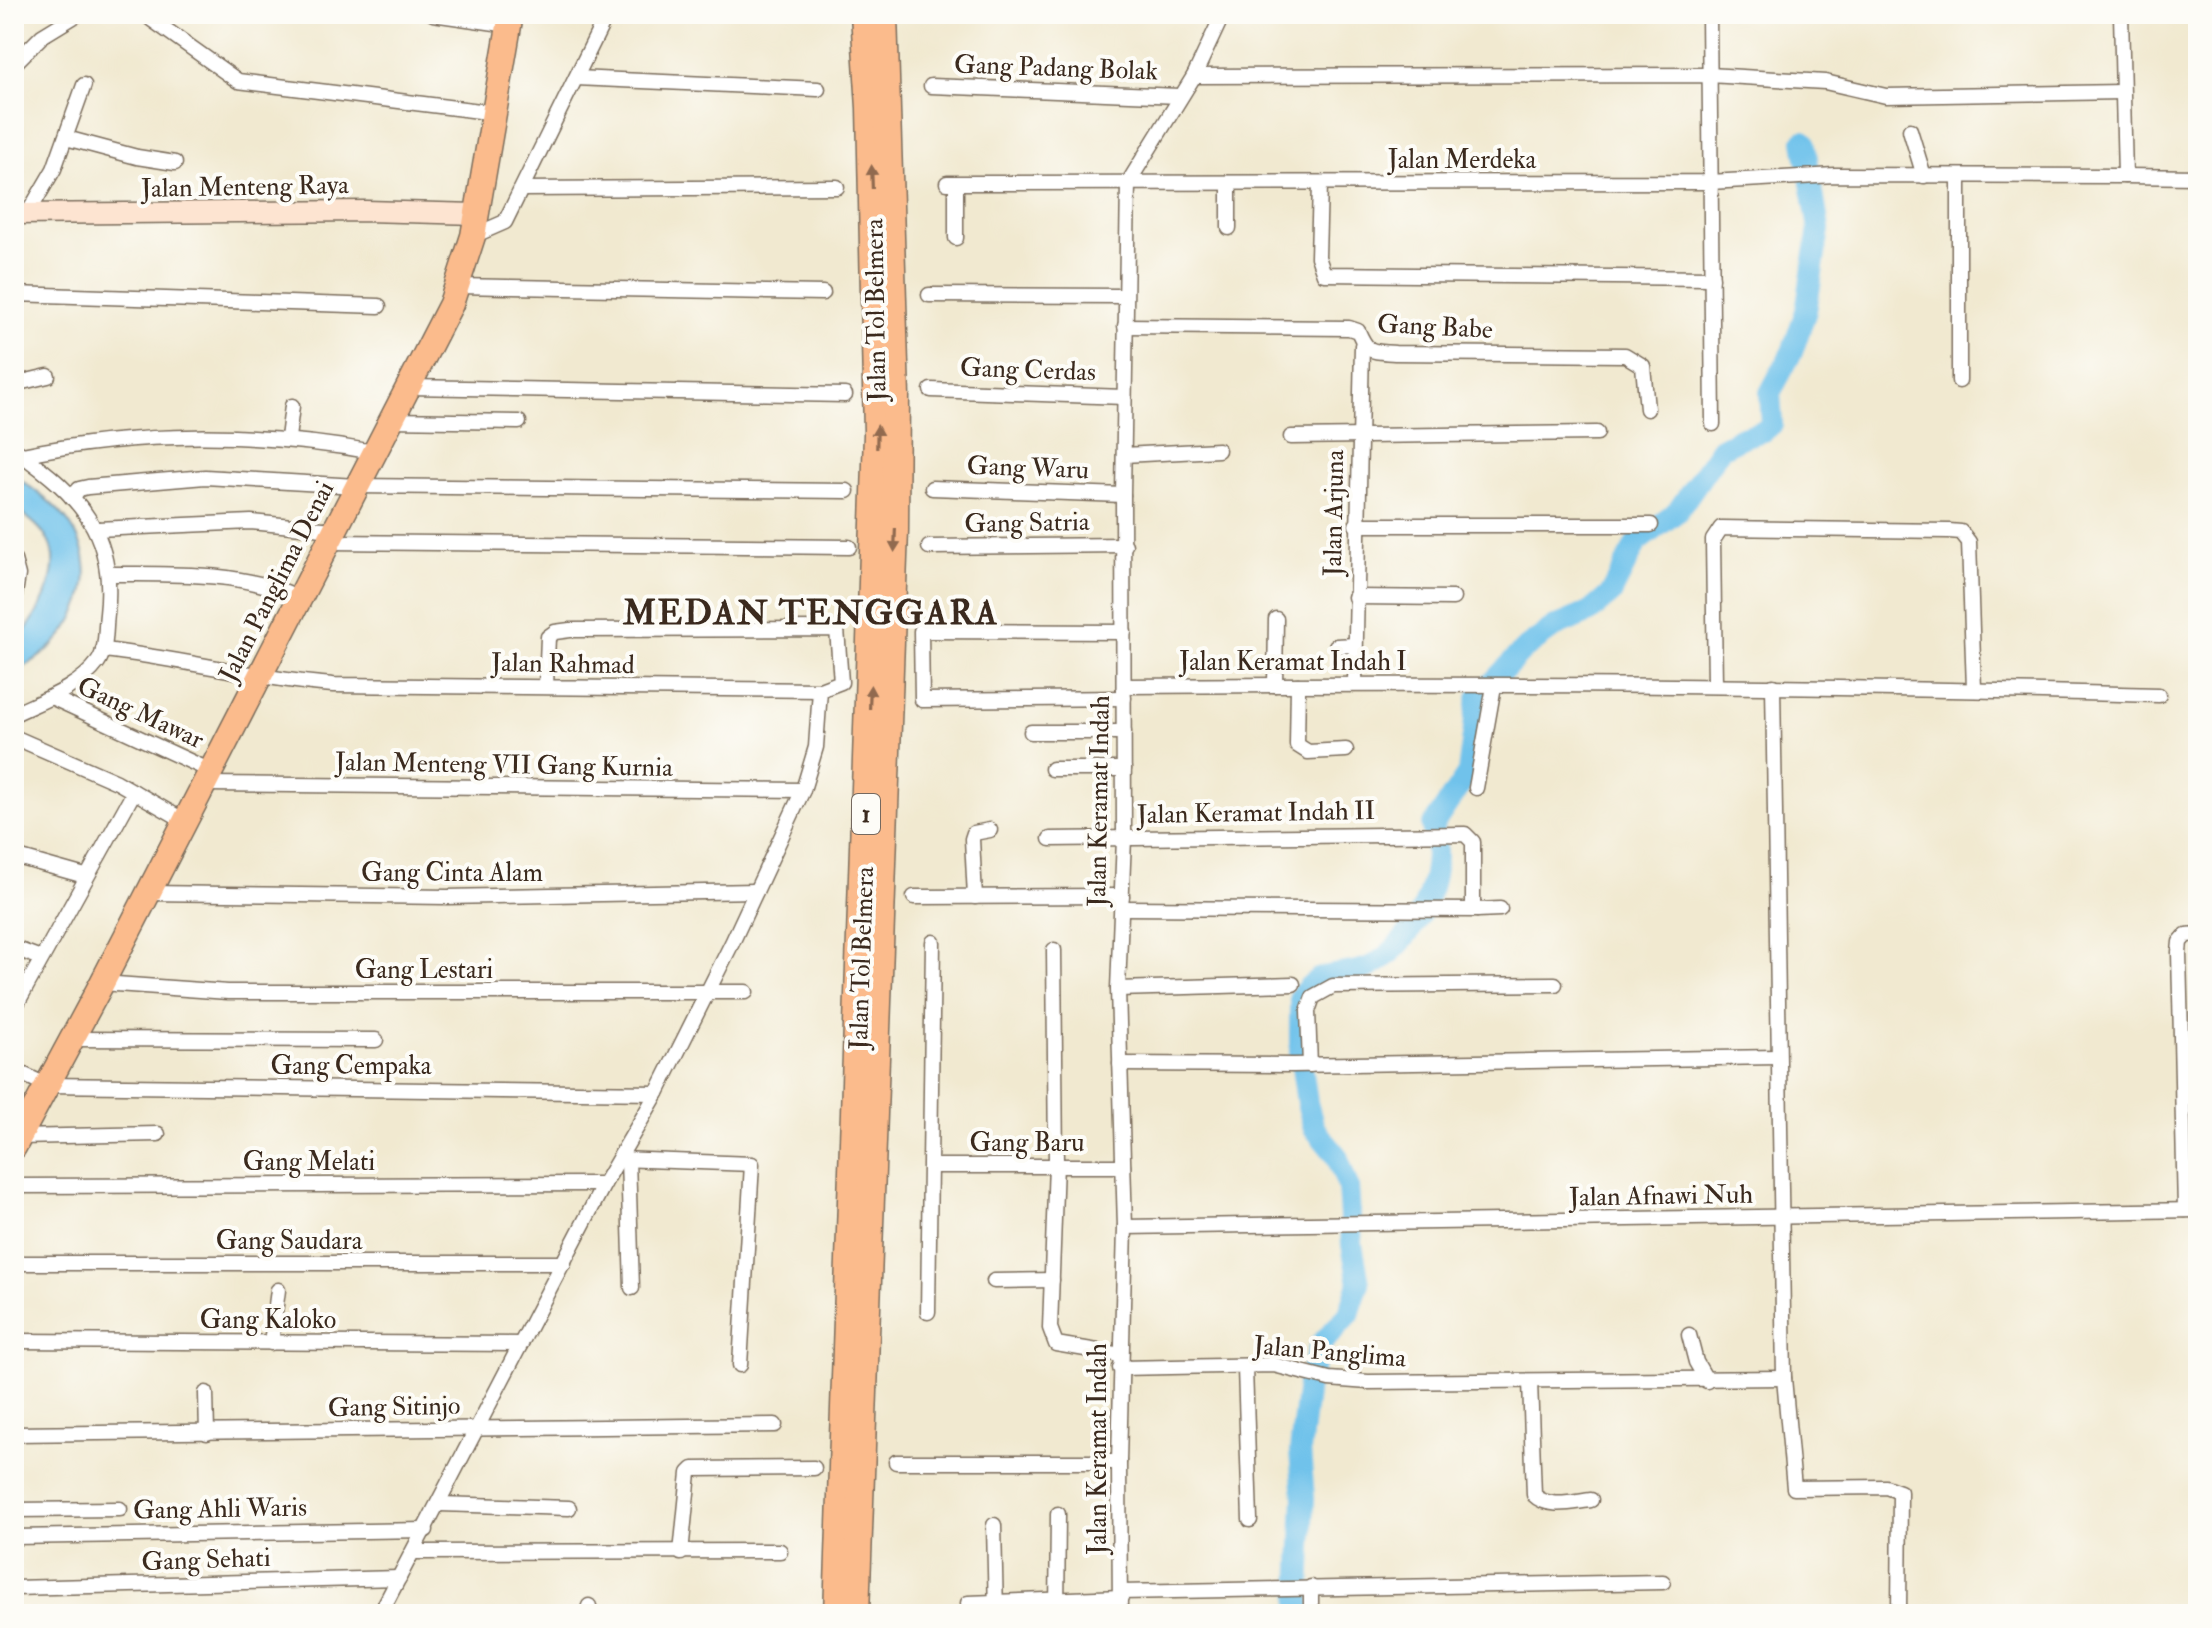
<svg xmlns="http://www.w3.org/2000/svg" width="2212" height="1628" font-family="'IM FELL Double Pica',serif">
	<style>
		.water { fill: #6fc2eb; stroke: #557684; stroke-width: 2 }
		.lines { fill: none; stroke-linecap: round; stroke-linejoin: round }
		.river { stroke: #6fc2eb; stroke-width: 22 }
		.street-casing { stroke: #7b6d5c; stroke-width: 17 }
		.secondary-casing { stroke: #7b6d5c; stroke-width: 23 }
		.primary-casing { stroke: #7b6d5c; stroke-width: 27 }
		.highway-casing { stroke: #7b6d5c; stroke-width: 29 }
		.street { stroke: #fff; stroke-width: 14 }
		.secondary { stroke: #fde4d1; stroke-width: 20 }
		.primary { stroke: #fbbb8c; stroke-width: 24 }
		.highway { stroke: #fbbb8c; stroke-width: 26 }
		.oneway { fill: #916b50 }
		.labels { text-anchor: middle; stroke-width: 8; stroke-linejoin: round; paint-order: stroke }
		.shield { fill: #fdfcf7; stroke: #75695f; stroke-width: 2 }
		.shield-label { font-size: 24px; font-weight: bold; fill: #3b2a1e }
		.street-label { font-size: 26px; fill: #3b2a1e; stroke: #fdfcf7 }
		.district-label { font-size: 34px; font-weight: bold; letter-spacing: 2px; fill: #3b2a1e; stroke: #fdfcf7 }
	</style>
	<rect width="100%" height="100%" fill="#fdfcf7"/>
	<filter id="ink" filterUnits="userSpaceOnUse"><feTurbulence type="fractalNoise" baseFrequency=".0125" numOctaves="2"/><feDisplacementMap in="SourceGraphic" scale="16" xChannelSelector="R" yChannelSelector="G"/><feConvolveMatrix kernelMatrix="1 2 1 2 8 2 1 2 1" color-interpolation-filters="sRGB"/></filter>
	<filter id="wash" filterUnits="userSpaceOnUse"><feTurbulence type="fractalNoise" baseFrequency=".006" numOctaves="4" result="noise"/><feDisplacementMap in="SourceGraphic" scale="32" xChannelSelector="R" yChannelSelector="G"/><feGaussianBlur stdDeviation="1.8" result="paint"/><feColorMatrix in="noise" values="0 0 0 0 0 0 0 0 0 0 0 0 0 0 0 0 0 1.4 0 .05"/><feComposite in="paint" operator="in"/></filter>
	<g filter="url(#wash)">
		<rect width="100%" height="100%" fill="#f1e9d0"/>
		<path class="water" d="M14 475C34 490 56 504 70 524 109 580 70 648 14 671V644C35 622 64 573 49 542 42 527 26 517 14 507Z"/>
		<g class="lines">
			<path class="river" d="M1299 1614 1304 1498 1300 1451 1308 1384 1320 1345 1349 1314 1359 1283 1352 1245 1348 1187 1337 1156 1314 1128 1307 1103 1300 1051V996C1305 991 1312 982 1318 979 1334 972 1355 975 1372 966 1417 941 1447 875 1432 827L1468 773 1478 698 1523 650 1555 627 1590 612 1611 594 1637 542 1677 512 1721 448 1742 437 1764 431 1772 424 1770 393 1792 352 1806 311 1819 229 1804 141"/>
		</g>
	</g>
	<g filter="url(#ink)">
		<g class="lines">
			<g class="street-casing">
				<g id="street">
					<polyline points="433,14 509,25"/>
					<polyline points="1709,14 1713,424"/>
					<polyline points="151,19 238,81 496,113"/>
					<polyline points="14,64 42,36 78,14"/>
					<polyline points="1194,76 1709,75 1825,82 1886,96 2122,92"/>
					<polyline points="576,78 818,89"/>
					<polyline points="931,86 1179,96"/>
					<polyline points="1910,130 1924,176"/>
					<polyline points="66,138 137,157 175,163"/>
					<polyline points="2125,176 2198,177"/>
					<polyline points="1959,178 1959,381"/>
					<polyline points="947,183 1710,182 1835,175 2125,176 2121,14"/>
					<polyline points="1320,184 1318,257 1324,274 1712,278"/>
					<polyline points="522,189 837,187"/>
					<polyline points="27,215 54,169 84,85"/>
					<polyline points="1229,228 1229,183"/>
					<polyline points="473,236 505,222 607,14"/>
					<polyline points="956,238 956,185"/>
					<polyline points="458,286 823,293"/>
					<polyline points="14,294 379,306"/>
					<polyline points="929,295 1124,296"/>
					<path d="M1125 326 1349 328 1358 331C1368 354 1371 351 1395 353L1625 355 1643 366 1647 409"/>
					<polyline points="14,384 48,376"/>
					<polyline points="409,387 845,395"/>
					<polyline points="931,390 1124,397"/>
					<polyline points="390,420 519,422"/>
					<polyline points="1291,437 1597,433"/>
					<polyline points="288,438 292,406"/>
					<path d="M22 455C137 431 259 431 374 452"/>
					<polyline points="1124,455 1218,450"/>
					<polyline points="932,488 1123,495"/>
					<polyline points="72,498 79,489 88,487 205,477 356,486 847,491"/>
					<polyline points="1356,525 1651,525"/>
					<polyline points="97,529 251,522 333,530"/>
					<polyline points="328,542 849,547"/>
					<polyline points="929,547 1125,545"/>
					<polyline points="14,560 18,575 14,600"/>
					<path d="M109 574C171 574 241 571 298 597"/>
					<polyline points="1355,597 1453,598"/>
					<polyline points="921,631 922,700 1124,698"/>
					<polyline points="927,631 1124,632"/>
					<polyline points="1336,646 1355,645"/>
					<path d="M103 650C181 658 256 679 333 685L820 690 841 682 837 629 570 630 555 632 548 637 546 686"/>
					<polyline points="1355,683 1362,345"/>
					<polyline points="1275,685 1276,619"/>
					<polyline points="1298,685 1297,745 1308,752 1346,750"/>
					<polyline points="1715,685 1713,540 1721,528 1949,531 1961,532 1969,542 1974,689"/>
					<path d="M1124 686C1469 683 1814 685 2159 695"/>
					<polyline points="1773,686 1784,1378 1794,1488 1886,1487 1900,1492 1899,1614"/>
					<polyline points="51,697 211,771"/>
					<path d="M14 714C41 701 79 688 98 662 107 649 105 630 107 614 116 534 80 496 18 452"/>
					<polyline points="1031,732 1124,732"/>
					<polyline points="14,737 117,782 185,821"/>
					<polyline points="1052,769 1124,769"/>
					<polyline points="205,784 803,790"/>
					<polyline points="1476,788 1494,686"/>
					<polyline points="1050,839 1465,834 1473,842 1473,907 1477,910 1500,909"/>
					<polyline points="14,856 85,876"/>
					<polyline points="148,893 447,897 756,891"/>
					<polyline points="914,897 1122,896"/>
					<polyline points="975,897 972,839 974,833 990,830"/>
					<polyline points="1122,908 1477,910"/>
					<polyline points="14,948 41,958"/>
					<polyline points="1054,950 1056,1164 1050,1328 1056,1344 1121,1355"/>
					<polyline points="102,983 228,992 746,992"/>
					<polyline points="1118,989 1293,984"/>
					<polyline points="14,1009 134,792"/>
					<polyline points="72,1039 376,1040"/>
					<polyline points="1120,1064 1293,1065 1778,1057"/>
					<polyline points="1310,1065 1308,1011 1313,997 1333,986 1555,984"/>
					<polyline points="14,1070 46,1085 657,1093"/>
					<polyline points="19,1137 158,1134"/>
					<polyline points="620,1159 752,1164 740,1365"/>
					<polyline points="628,1159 632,1288"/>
					<polyline points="932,1166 1123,1166"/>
					<polyline points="14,1186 604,1184"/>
					<polyline points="2185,1210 2179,952 2180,942 2186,935 2198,934"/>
					<polyline points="1125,1227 2198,1210"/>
					<polyline points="14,1263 564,1263"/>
					<polyline points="994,1281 1052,1280"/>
					<polyline points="928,1312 933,942"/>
					<polyline points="1689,1335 1696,1362 1707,1381"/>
					<polyline points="14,1341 521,1344"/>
					<polyline points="271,1343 278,1290"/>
					<polyline points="1120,1368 1274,1365 1329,1379 1368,1382 1784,1378"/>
					<polyline points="1245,1368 1250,1520"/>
					<path d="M1530 1381 1534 1495C1548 1509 1573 1502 1591 1500"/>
					<polyline points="206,1393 207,1433"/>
					<polyline points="14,1434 775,1425"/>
					<polyline points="896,1462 1119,1462"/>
					<polyline points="440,1504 569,1508"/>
					<polyline points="14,1510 120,1509"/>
					<polyline points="994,1525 996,1614"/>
					<polyline points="14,1537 426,1530"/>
					<polyline points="415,1552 780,1551"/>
					<polyline points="681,1553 689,1473 693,1469 814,1468"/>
					<polyline points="14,1588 399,1578"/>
					<polyline points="1120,1592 1663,1582"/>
					<polyline points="968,1603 1121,1597"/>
					<polyline points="380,1614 604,1184 657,1093 732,943 803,790 816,747 820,690"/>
					<polyline points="587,1614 589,1606"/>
					<polyline points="1057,1614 1058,1514"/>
					<polyline points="1120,1614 1119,1462 1125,1227 1118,989 1124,838 1123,495 1128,183 1194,76 1223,14"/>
					<polyline points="1311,1614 1311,1587"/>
				</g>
			</g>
			<g class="secondary-casing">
				<polyline id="secondary" points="14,214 366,211 476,214"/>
			</g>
			<g class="primary-casing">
				<polyline id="primary" points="14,1147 102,983 451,304 473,236 511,14"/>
			</g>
			<g class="highway-casing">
				<g id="highway">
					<polyline points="837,1614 877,434 870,108 864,14"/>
					<polyline points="856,1614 895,530 896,396 884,14"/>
				</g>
			</g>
			<use href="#street" class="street"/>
			<use href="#secondary" class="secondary"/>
			<use href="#primary" class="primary"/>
			<use href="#highway" class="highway"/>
		</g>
		<defs><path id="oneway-solid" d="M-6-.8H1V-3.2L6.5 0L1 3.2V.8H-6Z" transform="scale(2)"/></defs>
		<g class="oneway">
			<use href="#oneway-solid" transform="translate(872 177) rotate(-92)"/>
			<use href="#oneway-solid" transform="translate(877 437) rotate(-89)"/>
			<use href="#oneway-solid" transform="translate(895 540) rotate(92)"/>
			<use href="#oneway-solid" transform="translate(870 697) rotate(-88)"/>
		</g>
	</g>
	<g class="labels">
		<rect class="shield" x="852" y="794" width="28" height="40" rx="6"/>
		<g class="shield-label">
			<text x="866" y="822">1</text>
		</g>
		<g class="street-label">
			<text transform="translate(1056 67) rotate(2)" y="9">Gang Padang Bolak</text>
			<text x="1462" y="168">Jalan Merdeka</text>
			<text transform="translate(245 186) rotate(-1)" y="9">Jalan Menteng Raya</text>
			<text transform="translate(875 310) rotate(-91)" y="9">Jalan Tol Belmera</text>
			<text transform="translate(1435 326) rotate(3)" y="9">Gang Babe</text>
			<text transform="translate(1028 369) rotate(2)" y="9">Gang Cerdas</text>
			<text transform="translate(1028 467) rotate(2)" y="9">Gang Waru</text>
			<text transform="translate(1333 513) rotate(-89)" y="9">Jalan Arjuna</text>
			<text transform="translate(1027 522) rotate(-1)" y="9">Gang Satria</text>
			<text transform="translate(276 581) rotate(-63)" y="9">Jalan Panglima Denai</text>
			<text x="1293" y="670">Jalan Keramat Indah I</text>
			<text transform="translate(563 663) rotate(1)" y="9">Jalan Rahmad</text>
			<text transform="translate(141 712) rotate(25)" y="9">Gang Mawar</text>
			<text transform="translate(504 764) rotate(1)" y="9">Jalan Menteng VII Gang Kurnia</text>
			<text transform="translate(1098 801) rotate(-89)" y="9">Jalan Keramat Indah</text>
			<text transform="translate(1256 812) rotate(-1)" y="9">Jalan Keramat Indah II</text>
			<text x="452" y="881">Gang Cinta Alam</text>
			<text transform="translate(861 958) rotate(-88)" y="9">Jalan Tol Belmera</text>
			<text x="424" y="978">Gang Lestari</text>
			<text x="351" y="1074">Gang Cempaka</text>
			<text x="1027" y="1151">Gang Baru</text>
			<text x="309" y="1170">Gang Melati</text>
			<text transform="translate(1661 1195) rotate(-1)" y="9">Jalan Afnawi Nuh</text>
			<text x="289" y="1249">Gang Saudara</text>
			<text x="268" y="1328">Gang Kaloko</text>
			<text transform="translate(1330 1351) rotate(5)" y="9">Jalan Panglima</text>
			<text transform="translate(394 1406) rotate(-1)" y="9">Gang Sitinjo</text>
			<text transform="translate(1097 1449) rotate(-90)" y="9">Jalan Keramat Indah</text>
			<text transform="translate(220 1508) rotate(-1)" y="9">Gang Ahli Waris</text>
			<text transform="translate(206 1559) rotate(-2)" y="9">Gang Sehati</text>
		</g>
		<g class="district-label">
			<text x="811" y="624">MEDAN TENGGARA</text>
		</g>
	</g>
	<rect width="2212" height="1628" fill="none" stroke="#fdfcf7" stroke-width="48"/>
</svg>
